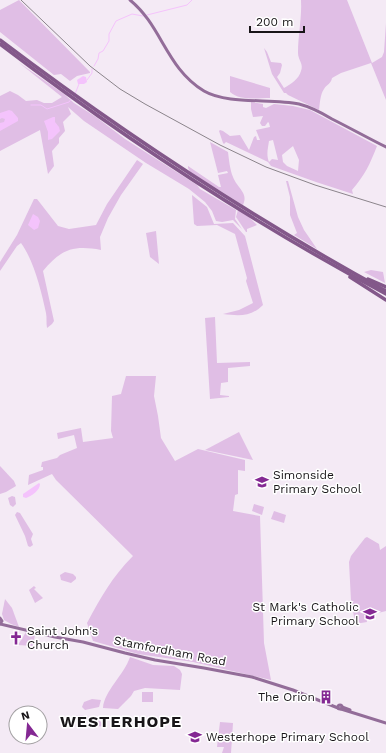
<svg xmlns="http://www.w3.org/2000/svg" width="386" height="753" font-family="'Work Sans',sans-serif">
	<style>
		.green { fill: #e0bee5; fill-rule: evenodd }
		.water { fill: #f4c3fc }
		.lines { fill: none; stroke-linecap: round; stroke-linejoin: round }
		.stream { stroke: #f4c3fc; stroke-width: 1 }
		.major { stroke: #936d99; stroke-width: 3 }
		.highway { stroke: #83588a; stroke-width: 3.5 }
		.tram { stroke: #8b848b; stroke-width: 1 }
		.labels { text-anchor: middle; stroke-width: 3; stroke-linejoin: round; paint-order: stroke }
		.poi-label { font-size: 12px; fill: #181518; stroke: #fff; text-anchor: start }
		.street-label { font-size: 12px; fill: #181518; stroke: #fff }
		.district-label { font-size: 16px; font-weight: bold; letter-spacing: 1px; fill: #181518; stroke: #fff }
	</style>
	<rect width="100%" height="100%" fill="#f4eaf5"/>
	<g class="green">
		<polygon points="19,0 90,72 90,73 77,76 70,81 61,74 54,75 0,32 0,10"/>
		<path d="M301 0H347L372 63 382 57 384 52 386 23V100L371 63 341 73 332 78C331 84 327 84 324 89 320 95 320 103 319 110L288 95 286 93H284L272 74 264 48 267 52 271 62 281 63 282 65 280 73 277 77 284 88C291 84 299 79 301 71 304 64 298 60 298 53 298 35 302 18 301 0Z"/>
		<polygon points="18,62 64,94 74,103 96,117 125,139 197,185 200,189 236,210 235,219 242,229 233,220 222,222 216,221 212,211 205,202 189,189 146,163 84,121 68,107 71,114 63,122 65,131 59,138 59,143 52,151 54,166 48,174 40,130 0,151 0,96 10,91 18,95 26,101 37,100 44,103 52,103 62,97"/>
		<path d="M230 76 270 88V98C257 98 240 101 230 92Z"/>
		<path d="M251 102 263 104V107L266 108 274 104 293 106 310 110 377 146C370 164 365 175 352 190L353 194 316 182 271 166 268 162 226 142 224 144 223 143 219 131 220 130 223 131 230 136 240 135 249 150 254 137 256 136 257 140H260L256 130 270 127 269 123 268 122 265 126H262L260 123 263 116 253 117 251 109ZM273 140 278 160 272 159 269 162C266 155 268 148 269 141ZM293 146 299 160 298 171 287 166 283 162 282 155Z"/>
		<path d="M210 142 228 152C229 160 230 170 233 177 237 188 249 193 243 205L190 172 188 168V166L219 187H221L218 175 228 173 227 171 218 173Z"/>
		<path d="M137 160 143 164 121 195 108 218 100 237 101 250C74 245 61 249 43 271L54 321 52 324 47 328C46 323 47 318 46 313 41 290 34 261 21 243L17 246 0 271V262L17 235 34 199H37L58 226 69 229 96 225 107 204Z"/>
		<polygon points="286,181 288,181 298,217 304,230 317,249 294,235 297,233 290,215 290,197"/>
		<path d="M192 195 207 207 214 224 233 223 245 236 263 305C251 317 239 316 223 314L239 310 253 303 246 281 247 278 235 234 217 225 197 226 194 224Z"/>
		<polygon points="238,210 249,217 257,225 247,229 247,232 246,232 236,217"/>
		<polygon points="156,231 159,264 150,257 146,233"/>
		<polygon points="371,270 383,272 385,283 364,272"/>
		<polygon points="215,317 217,363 250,362 250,366 228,368 228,382 221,383 220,395 229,396 229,397 210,399 205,318"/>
		<path d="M126 376H156L154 396 158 416 161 438 175 461 198 449 245 460V471L238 470V494L235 495 233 511 260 516 264 643 271 680 193 662 138 654 93 641 87 623C101 597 112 577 133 556L56 480 52 474 28 485 29 475 43 470V467H41L42 462 57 458 60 455 77 448 74 435 58 439 57 433 81 428 83 442 113 438 111 431 112 396 121 394Z"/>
		<polygon points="239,432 253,460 205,450"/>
		<polygon points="0,466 14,481 16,486 6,492 0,494"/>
		<polygon points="12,496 15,497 16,504 13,507 10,505 8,498"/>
		<polygon points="254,504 264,507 262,515 252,511"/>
		<polygon points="274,511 286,515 284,523 271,519"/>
		<polygon points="17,512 20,513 33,534 31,539 33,545 30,547 28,546 25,536 15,515"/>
		<polygon points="367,537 379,544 380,550 386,546 386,611 366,616 367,622 355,624 352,603 354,601 351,601 349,562 351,556 365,538"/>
		<polygon points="65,572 73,574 76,577 76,579 71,583 61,580 60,575"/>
		<polygon points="34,586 36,588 34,589 43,598 35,603 29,590"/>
		<polygon points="5,599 12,608 19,627 11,624 4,620 2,614"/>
		<polygon points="26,632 35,634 33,646 18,645"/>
		<path d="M130 657 153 665 174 666 180 670 182 674 180 690 145 688 134 691 131 696 118 709 103 708C104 691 124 675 130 657Z"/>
		<rect x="142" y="692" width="11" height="10"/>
		<polygon points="92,699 101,700 99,707 85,710 82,707 84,702"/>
		<polygon points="82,715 99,720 106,727 97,726 87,720 75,719 73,716"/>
		<polygon points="220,722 233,723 231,753 222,753 224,747 217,747"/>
		<circle cx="297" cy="738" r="4.5"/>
	</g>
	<g class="water">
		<polygon points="83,76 86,77 87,82 84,84 78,84 77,80"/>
		<polygon points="9,110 12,111 18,118 18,121 0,131 0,123 4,122 5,119 2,118 0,119 0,113"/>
		<polygon points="53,117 55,117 55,122 59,127 60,131 52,139 48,140 48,132 44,121"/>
		<polygon points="33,214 38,217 40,221 38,228 34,230 28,225"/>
		<path d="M39 483 40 484C40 490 32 496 26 498L23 497V494Z"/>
	</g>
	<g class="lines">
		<g class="stream">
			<polyline points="147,15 187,5 192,0"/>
			<polyline points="94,66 98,59 99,53 103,51 109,41 109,34 116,21 132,14 143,16"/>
			<polyline points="87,80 92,73 92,69"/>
			<polyline points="75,94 79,84"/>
			<polyline points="31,105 41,105 47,109 69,102 72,98"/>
		</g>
		<g class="major">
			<path d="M130 0C162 26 166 68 204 91 228 105 272 98 299 104 311 107 322 113 332 119 350 128 368 138 386 147"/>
			<polyline points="0,618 2,621 0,624"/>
			<polyline points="0,624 55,637 83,642 125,653 155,660 204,668 252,677 293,690 338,708"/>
			<circle cx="340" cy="707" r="2"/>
			<polyline points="342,707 350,710"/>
			<polyline points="341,709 386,723"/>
		</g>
		<g class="highway">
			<path d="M0 40C123 133 251 217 386 291"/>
			<path d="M0 44C122 137 251 222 386 294"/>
			<polyline points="350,277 386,300"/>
			<polyline points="368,279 386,287"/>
		</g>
		<polyline class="tram" points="21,0 90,66 120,89 145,104 220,145 266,167 315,185 386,207"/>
	</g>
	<defs>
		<g id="school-bare" transform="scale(1.08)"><path d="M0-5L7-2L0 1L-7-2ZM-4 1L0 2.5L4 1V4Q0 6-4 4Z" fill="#842893" stroke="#fff" stroke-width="2.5" paint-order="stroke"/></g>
		<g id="church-bare" transform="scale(1.08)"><path d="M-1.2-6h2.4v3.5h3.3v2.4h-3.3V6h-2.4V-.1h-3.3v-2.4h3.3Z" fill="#842893" stroke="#fff" stroke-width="2.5" paint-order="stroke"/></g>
		<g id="building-bare" transform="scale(1.08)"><path d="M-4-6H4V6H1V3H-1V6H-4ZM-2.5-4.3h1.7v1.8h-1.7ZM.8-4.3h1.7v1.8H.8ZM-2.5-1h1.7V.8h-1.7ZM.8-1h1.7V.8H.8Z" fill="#842893" stroke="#fff" stroke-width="2.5" paint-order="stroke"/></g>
	</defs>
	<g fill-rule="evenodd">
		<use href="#school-bare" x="262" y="482"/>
		<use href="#school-bare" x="370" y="614"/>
		<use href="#church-bare" x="16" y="638"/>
		<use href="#building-bare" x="326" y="697"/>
		<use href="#school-bare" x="195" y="737"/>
	</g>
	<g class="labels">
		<g class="poi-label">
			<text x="273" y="479">Simonside<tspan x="273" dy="14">Primary School</tspan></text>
			<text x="359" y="611" text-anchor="end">St Mark's Catholic<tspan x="359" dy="14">Primary School</tspan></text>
			<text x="27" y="635">Saint John's<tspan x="27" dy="14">Church</tspan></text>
			<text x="315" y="701" text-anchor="end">The Orion</text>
			<text x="206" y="741">Westerhope Primary School</text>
		</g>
		<g class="street-label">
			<text transform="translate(170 651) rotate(11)" y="4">Stamfordham Road</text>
		</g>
		<g class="district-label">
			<text x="121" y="727">WESTERHOPE</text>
		</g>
	</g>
	<g transform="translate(28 725) rotate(344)"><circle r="19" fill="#ffffff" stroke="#a3a1a3"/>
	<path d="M0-3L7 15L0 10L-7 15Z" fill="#842893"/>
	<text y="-6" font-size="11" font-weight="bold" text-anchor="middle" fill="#181518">N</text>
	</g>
	<path d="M250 26v6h54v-6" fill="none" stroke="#181518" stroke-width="2"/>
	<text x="256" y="26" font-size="12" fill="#181518" stroke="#ffffff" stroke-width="3" paint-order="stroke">200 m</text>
</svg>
